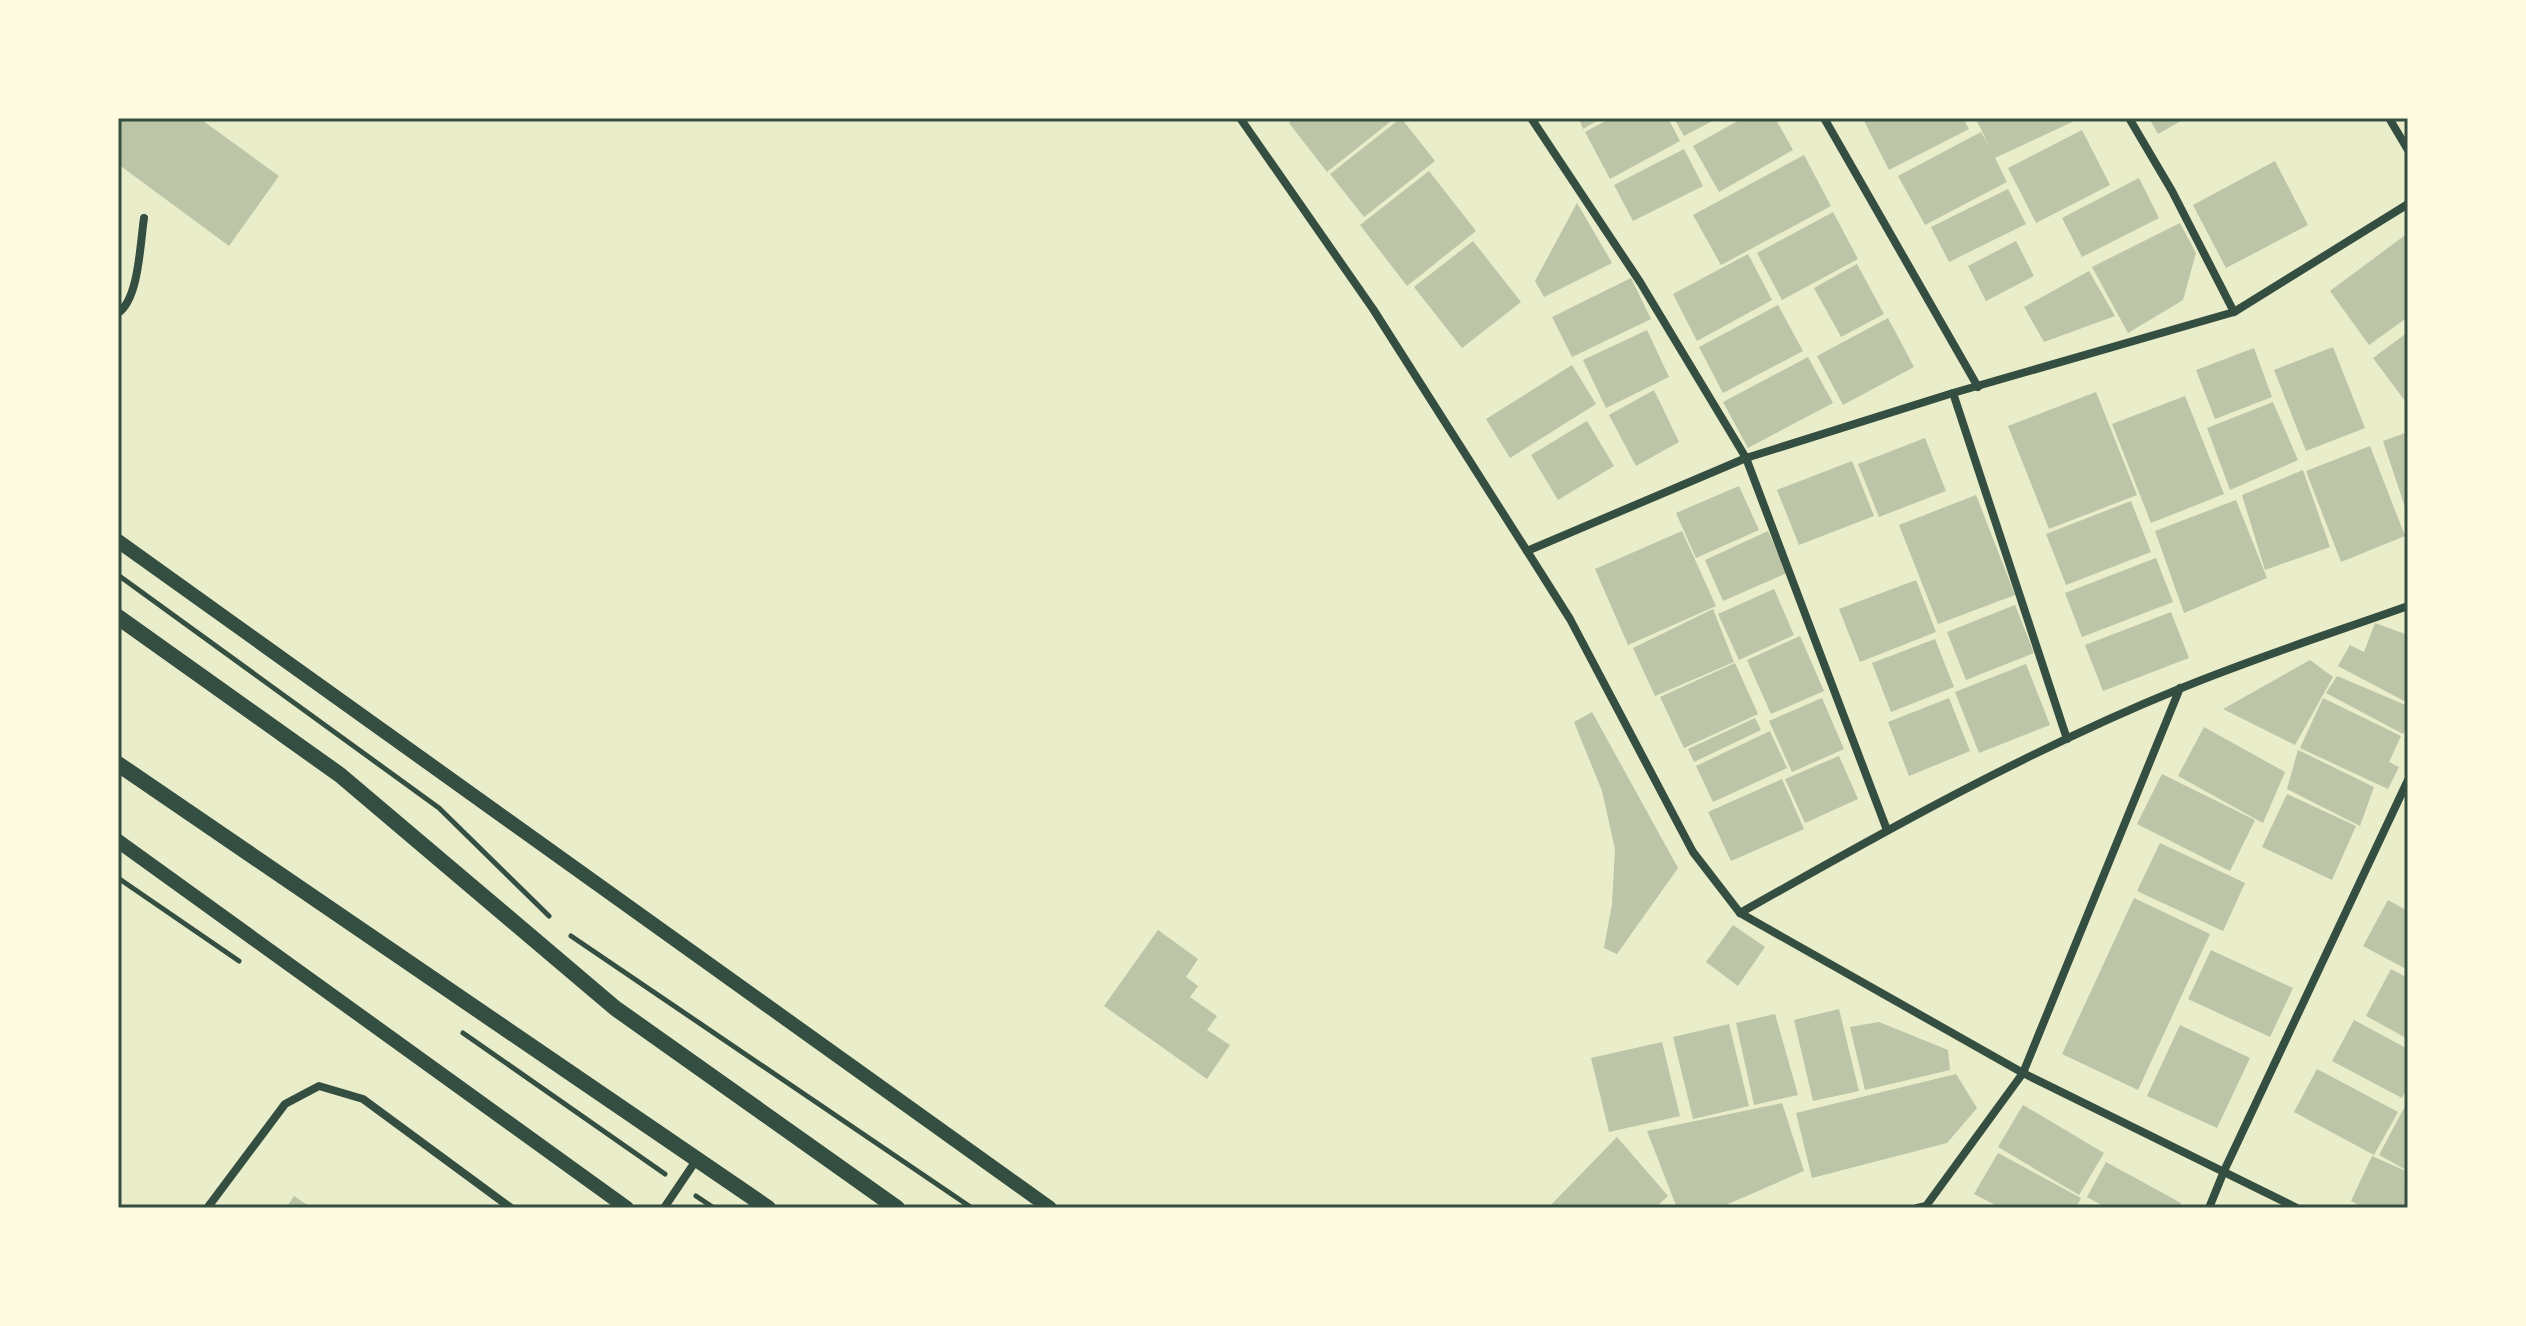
<svg xmlns="http://www.w3.org/2000/svg" width="2526" height="1326" font-family="Manrope,sans-serif">
	<style>
		.building { fill: #bcc5a7 }
		.lines { fill: none; stroke-linecap: round; stroke-linejoin: round }
		.path { stroke: #344e41; stroke-width: 5 }
		.minor { stroke: #344e41; stroke-width: 8 }
		.tertiary { stroke: #344e41; stroke-width: 14 }
		.secondary { stroke: #344e41; stroke-width: 16 }
		.neatline { fill: none; stroke: #344e41; stroke-width: 3 }
	</style>
	<rect width="100%" height="100%" fill="#e9edc9"/>
	<g class="building">
		<polygon points="118,118 199,118 279,176 229,246 118,164"/>
		<polygon points="1295,118 1395,118 1327,172 1289,123"/>
		<polygon points="1401,118 1435,161 1364,217 1330,174"/>
		<polygon points="1579,118 1602,118 1583,129"/>
		<polygon points="1611,118 1668,118 1680,141 1610,179 1585,132"/>
		<polygon points="1674,118 1718,118 1684,136"/>
		<polygon points="1743,118 1775,118 1793,150 1719,192 1693,146"/>
		<polygon points="1865,118 1963,118 1969,129 1889,170 1863,119"/>
		<polygon points="1969,118 2070,118 2072,122 1995,158 2007,182 1925,225 1898,176 1981,132 1990,148 1976,119 1971,121"/>
		<polygon points="2149,118 2186,118 2158,134"/>
		<polygon points="2082,130 2110,185 2036,223 2008,168"/>
		<polygon points="1684,149 1703,186 1633,221 1614,185"/>
		<polygon points="1804,155 1831,206 1721,265 1693,215"/>
		<polygon points="2275,161 2308,225 2226,268 2193,205"/>
		<polygon points="1429,171 1476,231 1407,286 1360,225"/>
		<polygon points="2139,178 2159,218 2082,257 2062,218"/>
		<polygon points="2008,189 2026,224 1949,262 1931,227"/>
		<polygon points="1577,203 1612,263 1544,297 1535,281"/>
		<polygon points="1833,212 1858,259 1782,300 1757,253"/>
		<polygon points="2180,223 2196,253 2183,300 2128,333 2092,267"/>
		<polygon points="2408,233 2408,317 2369,345 2330,291"/>
		<polygon points="1473,241 1521,302 1462,348 1414,287"/>
		<polygon points="2016,241 2034,276 1986,301 1968,266"/>
		<polygon points="1748,254 1772,300 1697,341 1673,294"/>
		<polygon points="1857,264 1884,314 1841,337 1814,288"/>
		<polygon points="2089,271 2115,316 2044,342 2024,307"/>
		<polygon points="1631,278 1651,319 1572,357 1552,317"/>
		<polygon points="1778,305 1803,351 1723,393 1699,347"/>
		<polygon points="1888,318 1914,367 1843,405 1817,356"/>
		<polygon points="1647,330 1669,377 1606,408 1583,360"/>
		<polygon points="2408,332 2408,405 2373,358"/>
		<polygon points="2333,347 2365,428 2306,451 2274,370"/>
		<polygon points="2254,348 2272,397 2215,419 2196,370"/>
		<polygon points="1808,357 1833,403 1748,448 1723,402"/>
		<polygon points="1572,365 1596,404 1510,458 1486,419"/>
		<polygon points="1654,390 1679,442 1636,466 1609,415"/>
		<polygon points="2096,392 2137,495 2049,529 2008,426"/>
		<polygon points="2185,396 2224,494 2151,523 2112,424"/>
		<polygon points="2273,402 2298,460 2230,490 2207,428"/>
		<polygon points="1587,421 1614,466 1558,500 1531,455"/>
		<polygon points="2408,432 2408,513 2407,513 2383,441"/>
		<polygon points="1925,438 1946,491 1879,517 1858,464"/>
		<polygon points="2370,446 2405,536 2341,562 2306,471"/>
		<polygon points="1852,461 1874,516 1799,545 1777,490"/>
		<polygon points="2303,470 2330,547 2265,570 2242,495"/>
		<polygon points="1739,486 1759,530 1696,558 1676,513"/>
		<polygon points="1976,495 2015,595 1938,624 1899,525"/>
		<polygon points="2236,500 2267,578 2184,613 2155,531"/>
		<polygon points="2131,501 2151,552 2066,585 2046,534"/>
		<polygon points="1682,531 1716,606 1628,645 1595,569"/>
		<polygon points="1768,531 1787,573 1723,601 1705,560"/>
		<polygon points="2156,558 2173,602 2082,637 2065,593"/>
		<polygon points="1916,580 1936,632 1860,662 1839,609"/>
		<polygon points="1774,589 1794,635 1739,660 1718,614"/>
		<polygon points="2015,605 2034,653 1966,680 1947,632"/>
		<polygon points="1713,609 1734,662 1655,696 1633,648"/>
		<polygon points="2171,612 2189,658 2103,691 2085,645"/>
		<polygon points="2375,623 2408,635 2408,703 2338,666 2350,645 2364,652"/>
		<polygon points="1800,636 1824,691 1771,714 1747,660"/>
		<polygon points="1935,639 1954,687 1891,712 1872,663"/>
		<polygon points="2310,660 2333,677 2295,745 2223,709"/>
		<polygon points="1735,663 1758,714 1684,748 1660,697"/>
		<polygon points="2026,664 2050,725 1979,753 1955,692"/>
		<polygon points="2337,676 2408,706 2408,725 2403,734 2326,693"/>
		<polygon points="1822,698 1844,749 1792,772 1769,721"/>
		<polygon points="1949,698 1970,751 1909,776 1888,722"/>
		<polygon points="2323,698 2401,736 2389,762 2399,767 2388,789 2300,748"/>
		<polygon points="1592,712 1678,868 1617,954 1604,948 1612,904 1615,849 1602,791 1574,722"/>
		<polygon points="1755,718 1761,730 1694,762 1688,749"/>
		<polygon points="2204,727 2285,772 2263,823 2178,776"/>
		<polygon points="1770,731 1787,768 1713,802 1696,766"/>
		<polygon points="2298,750 2374,787 2360,826 2287,789"/>
		<polygon points="1839,756 1858,799 1805,823 1785,779"/>
		<polygon points="2162,774 2255,820 2230,871 2137,824"/>
		<polygon points="1782,779 1804,829 1731,861 1708,812"/>
		<polygon points="2287,794 2356,826 2332,880 2262,847"/>
		<polygon points="2160,843 2245,883 2223,931 2137,891"/>
		<polygon points="2134,898 2210,934 2138,1090 2062,1054"/>
		<polygon points="2388,900 2408,911 2408,970 2363,946"/>
		<polygon points="1733,925 1765,947 1738,986 1706,962"/>
		<polygon points="1158,930 1198,959 1186,977 1198,986 1190,997 1217,1016 1207,1030 1230,1045 1207,1079 1104,1006"/>
		<polygon points="2211,950 2293,988 2270,1037 2188,999"/>
		<polygon points="2391,969 2408,978 2408,1039 2366,1016"/>
		<polygon points="1839,1009 1859,1091 1813,1101 1794,1020"/>
		<polygon points="1775,1014 1798,1095 1754,1105 1736,1023"/>
		<polygon points="2354,1020 2408,1049 2408,1086 2402,1098 2332,1061"/>
		<polygon points="1879,1022 1948,1050 1950,1070 1865,1090 1850,1027"/>
		<polygon points="1729,1024 1749,1106 1693,1119 1673,1037"/>
		<polygon points="2180,1025 2250,1058 2217,1128 2147,1096"/>
		<polygon points="1662,1042 1680,1116 1609,1132 1591,1058"/>
		<polygon points="2317,1069 2398,1112 2374,1155 2294,1112"/>
		<polygon points="1956,1074 1977,1108 1947,1143 1812,1178 1796,1113"/>
		<polygon points="1782,1103 1804,1171 1719,1208 1677,1208 1647,1131"/>
		<polygon points="2023,1105 2104,1153 2079,1195 1998,1147"/>
		<polygon points="2404,1108 2408,1109 2408,1171 2379,1155"/>
		<polygon points="1617,1137 1668,1196 1655,1208 1548,1208"/>
		<polygon points="1998,1153 2081,1198 2076,1208 2001,1208 1974,1194"/>
		<polygon points="2372,1156 2408,1172 2404,1183 2408,1185 2408,1208 2364,1208 2351,1201"/>
		<polygon points="2106,1162 2181,1203 2179,1208 2107,1208 2087,1197"/>
		<polygon points="294,1196 312,1208 286,1208"/>
	</g>
	<g class="lines">
		<g class="path">
			<polyline points="118,575 439,808 549,916"/>
			<polyline points="118,878 239,961"/>
			<polyline points="571,936 972,1208"/>
			<polyline points="463,1033 665,1174"/>
			<polyline points="696,1196 714,1208"/>
		</g>
		<g class="minor">
			<polyline points="1240,118 1373,309 1527,551 1570,619 1693,852 1740,913 2023,1073 2297,1208"/>
			<polyline points="1531,118 1640,282 1746,458 1887,830"/>
			<polyline points="1824,118 1978,387"/>
			<polyline points="2129,118 2172,191 2234,312"/>
			<polyline points="2389,118 2408,150"/>
			<path d="M118 313C139 299 140 244 144 218"/>
			<polyline points="1953,393 2067,739"/>
			<polyline points="1527,551 1746,458 1953,393 2234,312 2408,204"/>
			<path d="M1740 913C1883 832 2027 751 2179 689 2254 658 2332 633 2408 606"/>
			<polyline points="208,1207 285,1104 319,1086 363,1099 511,1208"/>
			<polyline points="664,1208 697,1159"/>
			<polyline points="1917,1208 1926,1206 2023,1073 2180,688"/>
			<polyline points="2209,1208 2224,1171 2408,780"/>
		</g>
		<g class="tertiary">
			<polyline points="118,541 1050,1208"/>
			<polyline points="118,841 627,1208"/>
		</g>
		<g class="secondary">
			<polyline points="118,617 340,775 615,1008 897,1208"/>
			<polyline points="118,764 768,1208"/>
		</g>
	</g>
	<rect width="2526" height="1326" fill="none" stroke="#fefae0" stroke-width="240"/>
	<rect x="120" y="120" width="2286" height="1086" class="neatline"/>
</svg>
